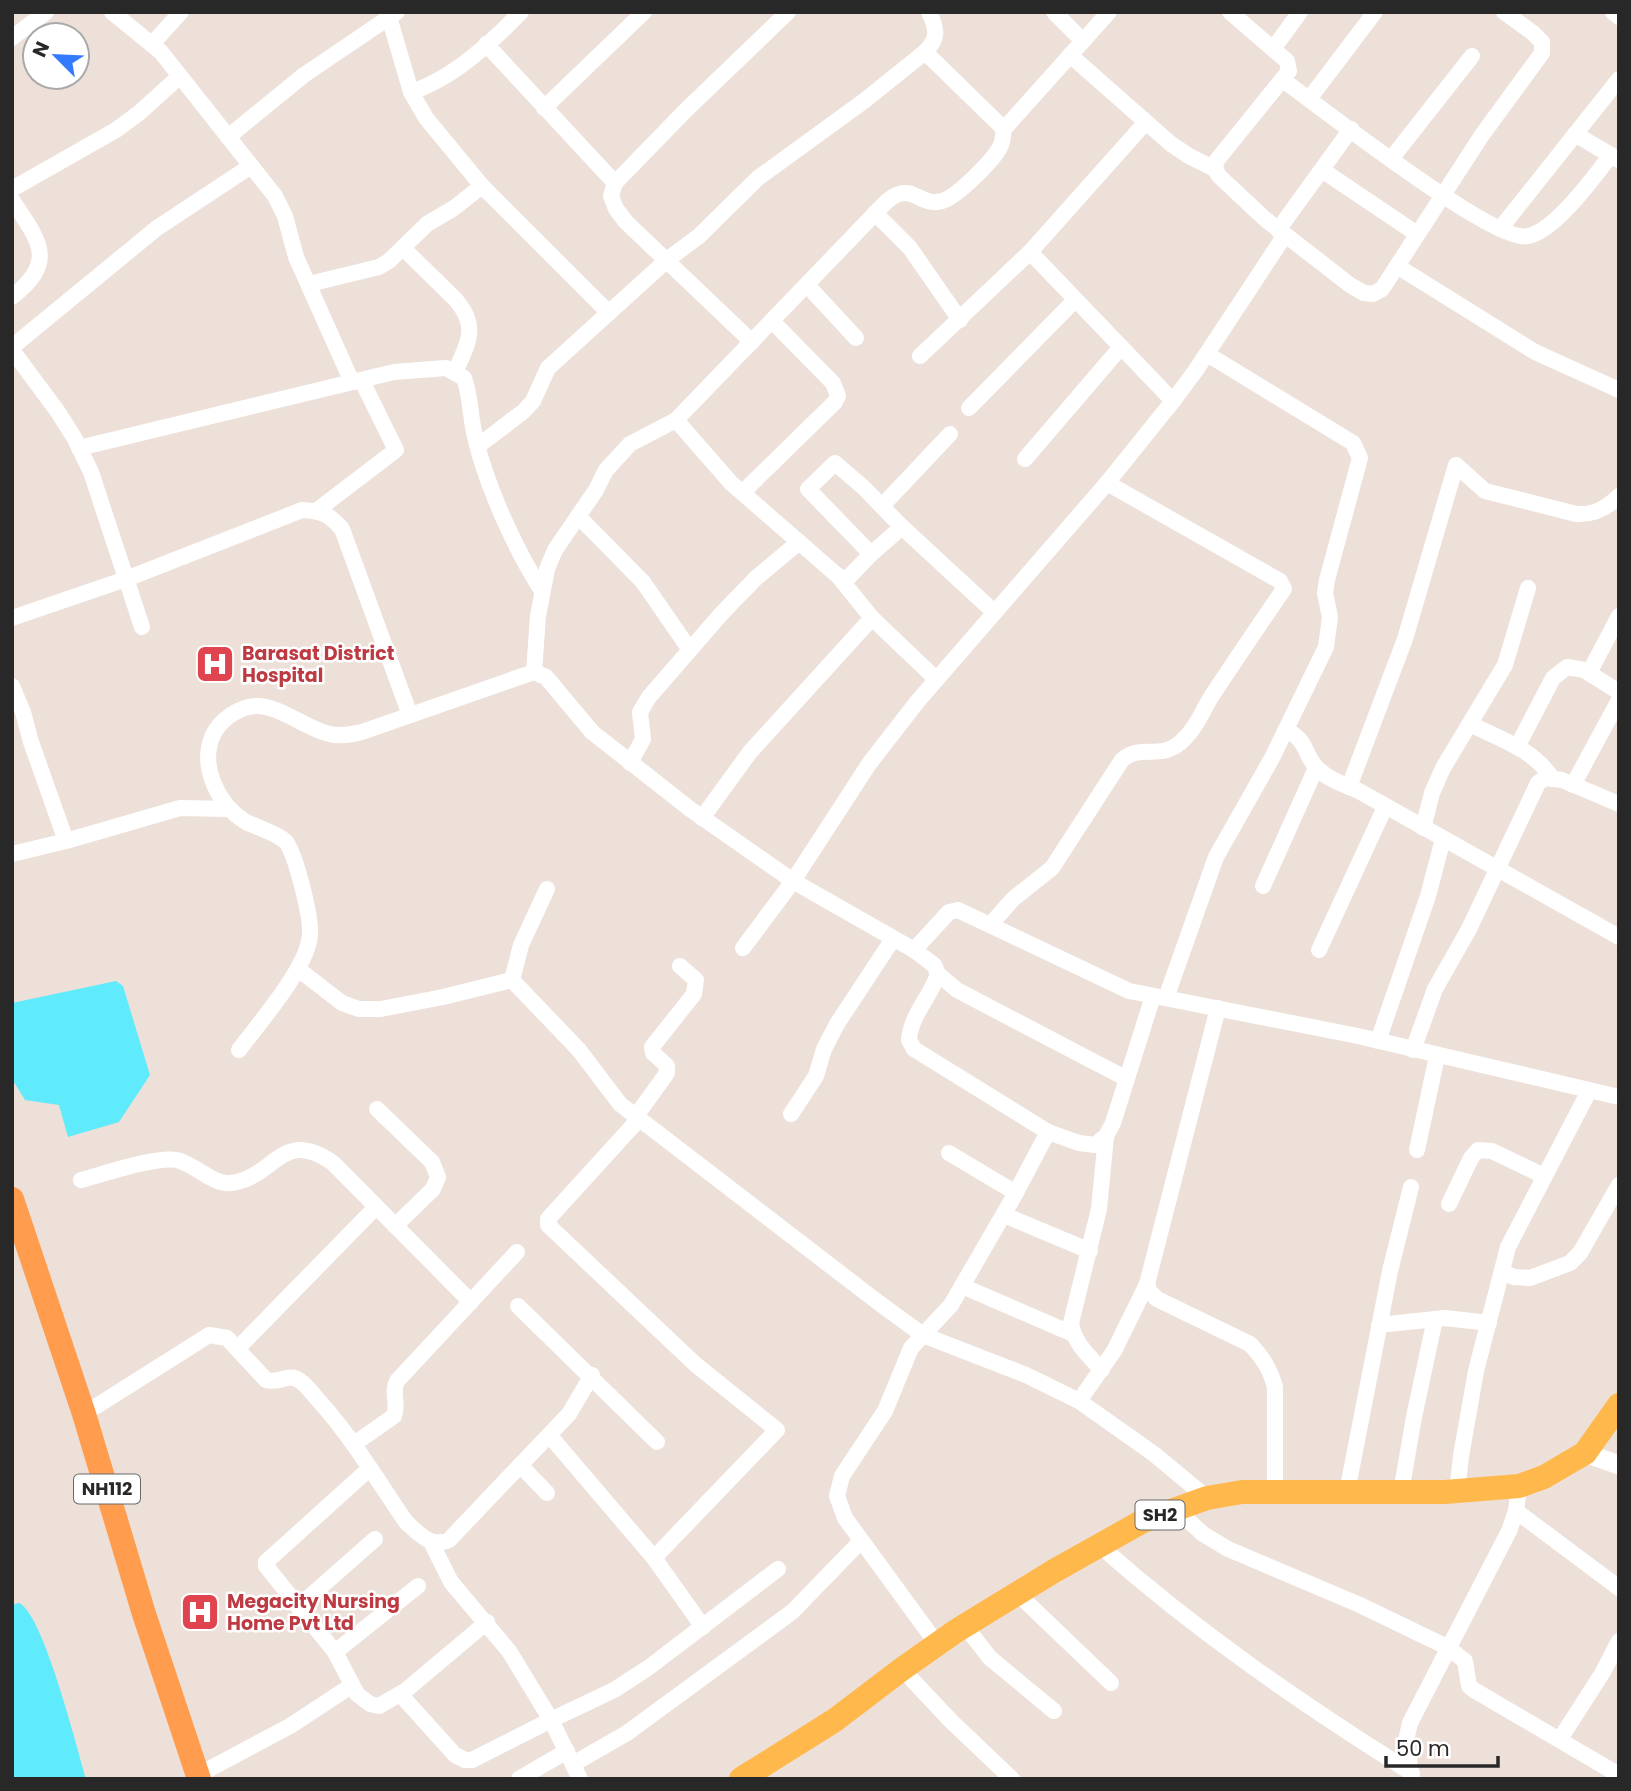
<svg xmlns="http://www.w3.org/2000/svg" width="1631" height="1791" font-family="Poppins,sans-serif">
	<style>
		.water { fill: #5febfb }
		.lines { fill: none; stroke-linecap: round; stroke-linejoin: round }
		.minor { stroke: #fff; stroke-width: 16 }
		.tertiary { stroke: #fff; stroke-width: 19 }
		.primary { stroke: #ffb84b; stroke-width: 24 }
		.trunk { stroke: #ff9c4e; stroke-width: 24 }
		.labels { text-anchor: middle; stroke-width: 5; stroke-linejoin: round; paint-order: stroke }
		.shield { fill: #fff; stroke: #686868; stroke-width: 2 }
		.shield-label { font-size: 18px; font-weight: bold; fill: #282828 }
		.health-label { font-size: 19px; font-weight: bold; fill: #be3a42; stroke: #fff; text-anchor: start }
	</style>
	<rect width="100%" height="100%" fill="#ede0d8"/>
	<g class="water">
		<polygon points="116,981 123,986 150,1075 119,1122 68,1137 59,1105 25,1100 12,1079 12,1003"/>
		<path d="M19 1603C43 1613 77 1748 86 1779H12V1605Z"/>
	</g>
	<g class="lines">
		<g class="minor">
			<polyline points="112,12 161,52 275,196 285,216 296,257 352,382 362,381 396,450 316,511"/>
			<polyline points="1054,12 1083,41"/>
			<polyline points="1230,12 1287,61 1289,71 1217,160 1215,169 1219,176 1265,219 1350,285 1364,293 1373,294 1382,289 1397,266"/>
			<polyline points="1504,12 1533,33 1542,42 1542,53 1482,135 1397,266 1535,352 1619,390"/>
			<polyline points="1613,12 1619,17"/>
			<polyline points="389,17 411,92 426,118 482,186 609,313"/>
			<polyline points="12,38 46,12"/>
			<polyline points="152,44 181,12"/>
			<polyline points="486,44 615,183"/>
			<polyline points="1273,49 1300,12"/>
			<polyline points="1070,55 1171,144 1189,156 1215,169"/>
			<path d="M1283 80C1319 106 1495 244 1528 236 1555 231 1594 177 1611 155"/>
			<path d="M411 92C452 79 491 43 521 12"/>
			<polyline points="1309,99 1375,12"/>
			<polyline points="544,108 644,12"/>
			<polyline points="1004,129 1109,12"/>
			<polyline points="1575,134 1619,160"/>
			<polyline points="228,137 304,75 397,12"/>
			<polyline points="1391,159 1472,56"/>
			<polyline points="1322,170 1417,234"/>
			<polyline points="12,189 116,130 139,113 180,76"/>
			<path d="M12 200C39 241 58 261 12 297"/>
			<polyline points="875,213 910,248 960,320"/>
			<polyline points="1500,229 1619,79"/>
			<polyline points="1278,230 1351,129"/>
			<path d="M403 248 456 300C479 327 468 343 455 372"/>
			<polyline points="1030,252 1173,401"/>
			<polyline points="309,284 379,267 389,261 427,224 454,208 482,186"/>
			<polyline points="807,285 856,338"/>
			<polyline points="752,342 626,222 616,209 611,196 615,183 686,110 788,12"/>
			<polyline points="12,347 157,228 251,166"/>
			<polyline points="12,350 58,412 75,439 91,472 142,627"/>
			<polyline points="920,356 1030,252 1146,122"/>
			<polyline points="969,408 1075,300"/>
			<polyline points="676,420 731,483 838,576 847,579 871,554 902,527 994,612"/>
			<path d="M478 446 524 411 533 401 548 368 667 260 699 236 758 178 864 101 925 52C939 38 937 29 929 12"/>
			<path d="M79 448 394 372 446 368 464 378C471 397 470 417 475 437 487 487 514 547 542 591"/>
			<polyline points="1025,459 1121,347"/>
			<polyline points="743,492 835,402 838,396 833,383 772,321"/>
			<polyline points="882,506 950,434"/>
			<polyline points="578,516 643,582 690,650"/>
			<polyline points="871,554 808,489 835,463 863,487 902,527"/>
			<polyline points="838,576 872,618 936,679"/>
			<path d="M12 618 126 579 302 510C322 511 329 514 342 529L410 715"/>
			<path d="M534 672 538 616 547 569 555 550 596 490 606 470 630 444 676 420 887 201C913 180 919 208 942 201 957 197 995 159 1001 145 1003 140 1003 134 1004 129L925 52"/>
			<polyline points="1589,673 1619,616"/>
			<polyline points="12,686 23,712 31,742 66,841"/>
			<path d="M1470 724C1500 739 1533 749 1552 778"/>
			<path d="M1287 730C1310 743 1303 755 1318 769 1329 780 1345 785 1359 791L1619 937"/>
			<polyline points="1517,747 1553,678 1567,667 1584,670 1619,692"/>
			<polyline points="630,763 643,739 640,712 649,697 722,613 756,578 799,542"/>
			<polyline points="1573,785 1619,700"/>
			<path d="M1349 787 1405 639 1456 465 1485 491 1576 514C1593 515 1606 509 1619 496"/>
			<polyline points="702,818 750,752 872,618"/>
			<polyline points="1423,828 1432,793 1443,768 1505,665 1528,588"/>
			<polyline points="12,854 66,841 180,808 230,809"/>
			<polyline points="1263,886 1316,768"/>
			<path d="M991 924 1013 899 1052 868 1122 760C1142 743 1159 761 1181 742 1195 730 1202 712 1211 697 1235 661 1259 625 1284 589L1280 581 1107 483"/>
			<polyline points="743,948 793,881 869,764 917,702 1107,483 1173,401 1196,370 1285,235"/>
			<path d="M914 950 934 965 938 974C930 998 911 1014 909 1040L914 1049 1048 1132 1013 1198 951 1305 911 1348 885 1411 842 1476 837 1496 845 1518 937 1644"/>
			<polyline points="1319,950 1385,807"/>
			<polyline points="298,969 342,1003 359,1009 381,1009 443,997 512,980 521,945 547,889"/>
			<polyline points="938,974 957,990 1127,1079"/>
			<polyline points="512,980 579,1050 620,1104 879,1303 923,1335 1026,1375 1079,1401 1154,1454 1207,1498"/>
			<polyline points="1166,998 1216,857 1272,758 1326,647 1330,617 1325,593 1327,580 1360,458 1353,443 1207,354"/>
			<path d="M1218 1008 1147 1284 1150 1292 1157 1299 1250 1344C1263 1358 1270 1369 1275 1387V1490"/>
			<polyline points="1378,1041 1428,896 1443,839"/>
			<path d="M239 1050C259 1023 310 965 310 933 311 916 295 851 285 841 275 832 258 828 246 822 218 805 199 766 213 735 220 720 238 707 256 706 279 705 308 730 330 734 340 737 352 734 362 732L534 672 546 677 592 732 690 809 793 881 914 950 949 912 958 910 1129 991 1358 1036 1619 1097"/>
			<polyline points="1413,1050 1435,989 1469,929 1538,783 1545,778 1562,780 1619,804"/>
			<polyline points="377,1109 432,1162 438,1177 433,1189 395,1226"/>
			<polyline points="791,1114 816,1076 824,1049 837,1024 893,939"/>
			<polyline points="636,1116 667,1073 667,1066 653,1053 652,1047 694,994 696,980 680,966"/>
			<polyline points="639,1119 548,1219 548,1225 695,1364 777,1430 654,1558"/>
			<polyline points="1048,1132 1079,1143 1095,1145 1106,1136 1113,1123 1153,996"/>
			<polyline points="1417,1150 1437,1056"/>
			<polyline points="949,1153 1016,1193"/>
			<path d="M81 1180C104 1174 156 1156 177 1160 195 1164 212 1185 231 1183 276 1177 281 1127 333 1163L471 1302"/>
			<polyline points="1449,1204 1471,1158 1478,1150 1492,1151 1544,1176"/>
			<polyline points="1004,1215 1090,1251"/>
			<polyline points="1502,1272 1514,1277 1530,1278 1570,1263 1580,1253 1619,1185"/>
			<polyline points="962,1286 1073,1334"/>
			<polyline points="518,1306 657,1442"/>
			<polyline points="1379,1325 1445,1318 1489,1323"/>
			<polyline points="238,1348 376,1207"/>
			<path d="M1102 1370C1088 1355 1074 1343 1071 1323L1099 1209 1106 1136"/>
			<polyline points="1079,1401 1114,1351 1147,1284"/>
			<path d="M84 1414 209 1335 227 1338 266 1380C278 1384 287 1374 297 1379 307 1384 313 1395 320 1402 353 1439 378 1481 406 1522 419 1534 431 1548 449 1540L569 1414 592 1375"/>
			<polyline points="550,1436 654,1558 703,1627"/>
			<path d="M354 1444 394 1416C399 1404 391 1393 397 1381L517 1252"/>
			<polyline points="520,1465 547,1493"/>
			<polyline points="369,1469 266,1562 266,1566 335,1652 357,1694 370,1704 379,1706 405,1691 487,1622"/>
			<polyline points="1347,1492 1390,1271 1411,1187"/>
			<polyline points="1401,1492 1414,1417 1435,1319"/>
			<polyline points="1457,1492 1461,1456 1476,1371 1508,1247 1589,1091"/>
			<polyline points="1176,1509 1203,1534 1228,1549 1360,1605 1447,1647 1465,1661 1469,1686 1474,1690 1619,1775"/>
			<polyline points="1516,1511 1619,1588"/>
			<path d="M1099 1545C1196 1631 1302 1704 1412 1773"/>
			<polyline points="1018,1594 1111,1683"/>
			<polyline points="298,1607 375,1539"/>
			<polyline points="965,1626 990,1658 1054,1711"/>
			<polyline points="335,1652 418,1586"/>
			<polyline points="902,1669 951,1721 1012,1779"/>
			<polyline points="400,1694 455,1755 465,1760 472,1760 551,1720 509,1651 451,1582 431,1542"/>
			<polyline points="1560,1739 1603,1672 1619,1641"/>
			<polyline points="573,1764 627,1733 792,1612 861,1541"/>
			<polyline points="198,1775 290,1726 351,1686"/>
			<polyline points="519,1779 567,1751"/>
			<polyline points="580,1779 551,1720 614,1690 648,1668 778,1569"/>
			<polyline points="1412,1779 1406,1740 1410,1723 1509,1531 1516,1511 1519,1486"/>
		</g>
		<polyline class="tertiary" points="1585,1453 1619,1465"/>
		<polyline class="primary" points="741,1779 835,1720 902,1669 956,1631 1054,1571 1143,1521 1207,1498 1242,1492 1445,1492 1519,1486 1544,1477 1585,1453 1619,1405"/>
		<polyline class="trunk" points="12,1199 84,1414 144,1614 199,1779"/>
	</g>
	<defs>
		<g id="hospital-square" transform="scale(2.0125)"><rect x="-9" y="-9" width="18" height="18" rx="4" fill="#e0444e" stroke="#fff"/><path d="M-5-5h3v3.5h4V-5h3V5h-3V1.5h-4V5h-3Z" fill="#fff"/></g>
	</defs>
	<g fill-rule="evenodd">
		<use href="#hospital-square" x="215" y="664"/>
		<use href="#hospital-square" x="200" y="1612"/>
	</g>
	<g class="labels">
		<g class="shield">
			<rect x="74" y="1474.5" width="66" height="29" rx="5"/>
			<rect x="1135.5" y="1500.5" width="49" height="29" rx="5"/>
		</g>
		<g class="shield-label">
			<text x="107" y="1495">NH112</text>
			<text x="1160" y="1521">SH2</text>
		</g>
		<g class="health-label">
			<text x="242" y="660">Barasat District<tspan x="242" dy="22">Hospital</tspan></text>
			<text x="227" y="1608">Megacity Nursing<tspan x="227" dy="22">Home Pvt Ltd</tspan></text>
		</g>
	</g>
	<rect width="1631" height="1791" fill="none" stroke="#282828" stroke-width="28"/>
	<g transform="translate(56 56) rotate(294)"><circle r="33" fill="#ffffff" stroke="#a9a9a9" stroke-width="2"/>
	<path d="M0-5L12 26L0 18L-12 26Z" fill="#337aff"/>
	<text y="-10" font-size="19" font-weight="bold" text-anchor="middle" fill="#282828">N</text>
	</g>
	<path d="M1386 1756v10h112v-10" fill="none" stroke="#282828" stroke-width="3.5"/>
	<text x="1396" y="1756" font-size="21" fill="#282828" stroke="#ffffff" stroke-width="5" paint-order="stroke">50 m</text>
</svg>
